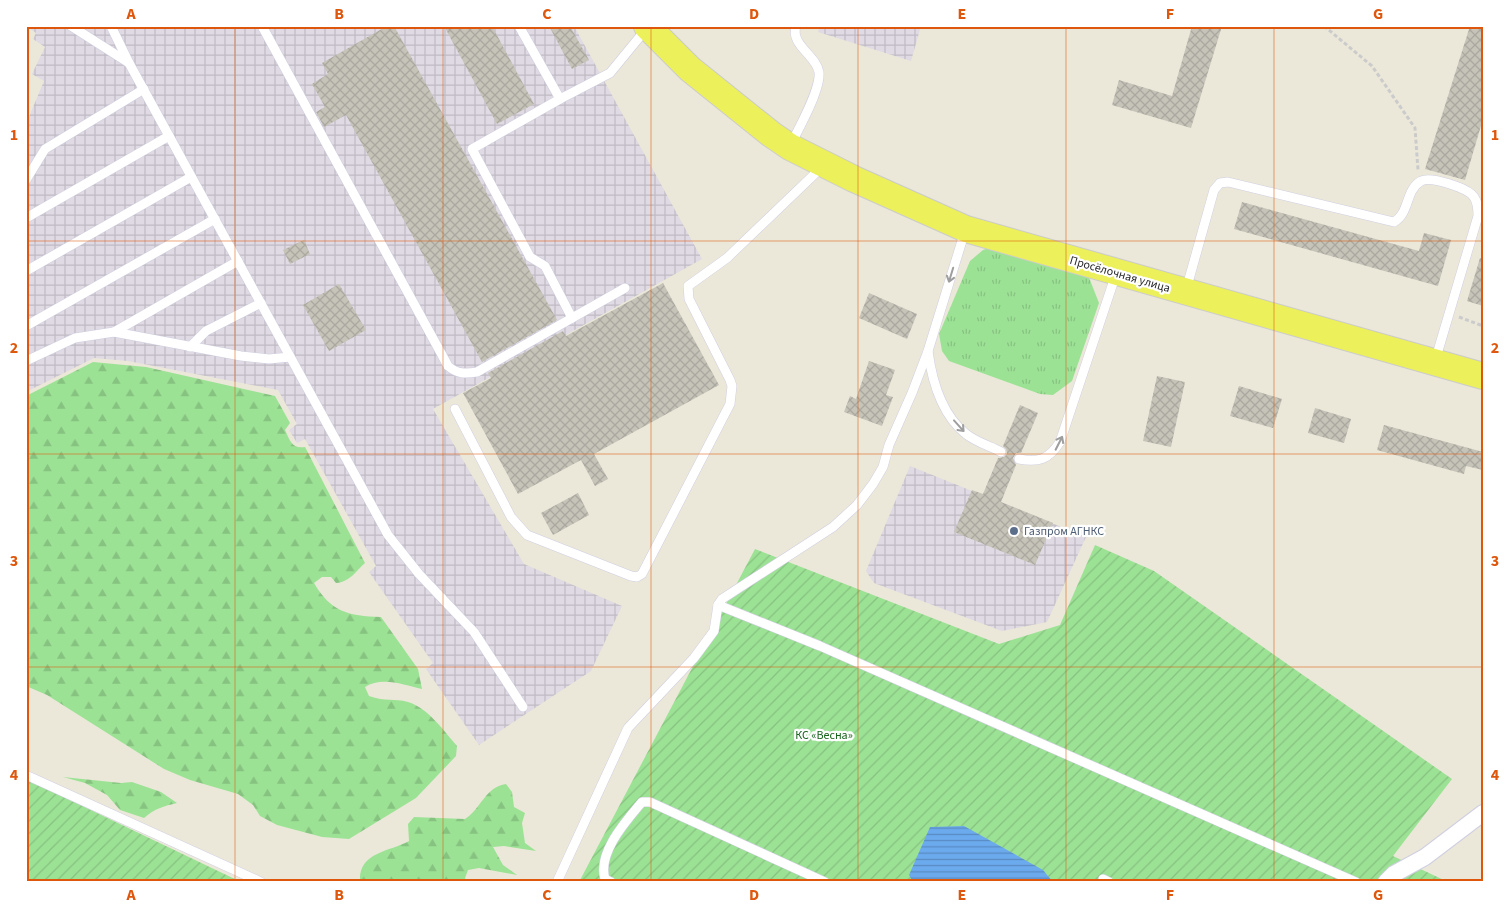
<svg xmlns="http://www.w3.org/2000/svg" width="1509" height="908" font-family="'Source Sans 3',sans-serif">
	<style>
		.industrial { fill: url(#industrial-grid) }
		.grass { fill: url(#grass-tufts) }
		.forest { fill: url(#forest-firs) }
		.garden { fill: url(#garden-furrows) }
		.water { fill: url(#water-rules) }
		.building { fill: url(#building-cross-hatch) }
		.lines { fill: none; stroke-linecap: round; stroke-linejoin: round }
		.service-casing { stroke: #d0cfe1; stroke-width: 10 }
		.minor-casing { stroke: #d0cfe1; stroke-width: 18 }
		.primary-casing { stroke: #cbcbcb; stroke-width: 28 }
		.path { stroke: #cbcbcb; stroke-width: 3; stroke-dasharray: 4 2.5; stroke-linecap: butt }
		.service { stroke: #fff; stroke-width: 9 }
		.minor { stroke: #fff; stroke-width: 16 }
		.primary { stroke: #ecf05a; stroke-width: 26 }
		.oneway { stroke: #9e9e9e }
		.grid { fill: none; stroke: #de570d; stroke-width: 1; stroke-opacity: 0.55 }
		.service-dot { fill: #5c6f8a; stroke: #fff; stroke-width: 2 }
		.labels { text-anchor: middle; stroke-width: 4.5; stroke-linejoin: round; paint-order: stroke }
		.street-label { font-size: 12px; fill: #282828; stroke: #fff }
		.service-label { font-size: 12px; fill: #4e5e75; stroke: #fff; text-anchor: start }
		.park-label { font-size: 12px; fill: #19641d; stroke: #fff }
		.neatline { fill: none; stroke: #de570d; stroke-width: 2 }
		.grid-label { font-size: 16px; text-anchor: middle; font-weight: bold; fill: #de570d }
	</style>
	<defs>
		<pattern id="industrial-grid" width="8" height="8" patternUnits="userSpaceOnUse" patternTransform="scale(1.25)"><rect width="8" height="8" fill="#dfdae3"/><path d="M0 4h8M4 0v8" fill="none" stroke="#bfbbc3"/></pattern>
		<pattern id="grass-tufts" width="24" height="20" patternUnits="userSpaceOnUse" patternTransform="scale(1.25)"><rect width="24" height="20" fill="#9ce295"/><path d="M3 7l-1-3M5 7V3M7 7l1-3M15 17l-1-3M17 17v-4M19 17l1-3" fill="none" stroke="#86c280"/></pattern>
		<pattern id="forest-firs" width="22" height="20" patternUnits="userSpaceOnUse" patternTransform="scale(1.25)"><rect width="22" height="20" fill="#9ce295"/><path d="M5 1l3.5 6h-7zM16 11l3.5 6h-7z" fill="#86c280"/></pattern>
		<pattern id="garden-furrows" width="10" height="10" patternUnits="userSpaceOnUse" patternTransform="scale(1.25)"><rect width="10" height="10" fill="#9ce295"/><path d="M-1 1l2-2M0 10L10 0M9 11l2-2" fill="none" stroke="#86c280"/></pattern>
		<pattern id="water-rules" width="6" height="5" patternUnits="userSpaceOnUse" patternTransform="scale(1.25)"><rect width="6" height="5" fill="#6caaee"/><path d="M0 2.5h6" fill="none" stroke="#598ac1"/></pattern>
		<pattern id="building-cross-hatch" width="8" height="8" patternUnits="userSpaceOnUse" patternTransform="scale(1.25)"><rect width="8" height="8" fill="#c6c4b9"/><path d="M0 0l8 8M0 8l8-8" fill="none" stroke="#aaa89f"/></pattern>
	</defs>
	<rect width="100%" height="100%" fill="#ebe8d9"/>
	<g class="industrial">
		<polygon points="26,26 574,26 702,259 433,409 524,564 622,606 591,671 479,745 426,669 433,663 369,572 376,566 305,439 297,443 289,430 297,424 278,390 128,361 94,358 26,392 26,124 44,81 32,74 45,47 33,39 36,33"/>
		<polygon points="820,26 921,26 911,61 818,32"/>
		<polygon points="910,466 1086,537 1047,622 1002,631 874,583 866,571"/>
	</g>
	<polygon class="grass" points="995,246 1088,275 1099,303 1072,381 1053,395 1040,394 949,361 942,351 939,334 970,261 983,250"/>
	<g class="forest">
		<path d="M93 362 146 367 275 396 290 423 285 430C290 441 292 449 305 447L365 563C356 571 350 582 336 583L331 577H322L314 583C331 612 348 616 381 617L418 669 422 689C404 685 382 676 365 687L369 696C386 702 394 698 408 702 428 708 444 731 457 746L456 756 416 798 349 839 322 837 277 825 260 816 253 805 238 794 190 780 164 769 47 695 26 686V396Z"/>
		<path d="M63 777 121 783 132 782 161 792 177 803C164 806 154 809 144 818L120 810 107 795 85 783Z"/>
		<path d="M506 784 512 792 514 807 525 813 522 823 525 843 536 851 504 846 493 847 503 865 517 875 479 868 468 870 465 878 467 882H360C358 852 389 852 409 841L408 824 414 817 465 819C481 809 485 787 506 784Z"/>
	</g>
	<g class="garden">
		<polygon points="1095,545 1154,571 1452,779 1393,856 1448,882 579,882 755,549 999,644 1060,625"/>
		<polygon points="26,779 241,882 26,882"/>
	</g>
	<polygon class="water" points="964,826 1043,870 1053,882 913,882 909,875 930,827"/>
	<g class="building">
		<polygon points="387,26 394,26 557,320 482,362 346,115 324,127 316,112 325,107 312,84 328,74 322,63"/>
		<polygon points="444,26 492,26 534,104 497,124"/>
		<polygon points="549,26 570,26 589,60 572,69"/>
		<polygon points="1192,26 1222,26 1191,128 1112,105 1119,80 1172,96"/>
		<polygon points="1470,26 1483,26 1483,119 1465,180 1425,169"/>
		<polygon points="1242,202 1419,251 1424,233 1451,240 1438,286 1234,229"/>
		<polygon points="304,240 310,254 290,264 283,250"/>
		<polygon points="1480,258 1483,259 1483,306 1467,301"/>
		<polygon points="663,283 719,385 594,454 608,479 595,486 581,460 518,494 463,393 491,378 488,373 563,331 566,336"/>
		<polygon points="339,284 366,330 329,351 303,305"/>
		<polygon points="869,293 917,314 907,339 859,318"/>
		<polygon points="869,361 895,370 886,395 893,397 882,426 844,412 850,396 856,399"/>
		<polygon points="1157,376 1185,382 1171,447 1143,441"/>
		<polygon points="1239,386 1282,399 1273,428 1230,416"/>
		<polygon points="1020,405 1038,413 1021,453 1016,453 1013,458 1016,465 1001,502 1053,523 1035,565 954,532 972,490 983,494 998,458 1004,457 1007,454 1006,449 1003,446"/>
		<polygon points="1315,408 1351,419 1344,443 1308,433"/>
		<polygon points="1384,425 1483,452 1483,470 1466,466 1464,474 1377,450"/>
		<polygon points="578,493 589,515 553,535 541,513"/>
	</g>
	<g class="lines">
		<g class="service-casing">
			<g id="service">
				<polyline points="71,26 129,63"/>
				<polyline points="111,26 129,63 388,535 419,574 474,632 523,707"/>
				<path d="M262 26 448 366C457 374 465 374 477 372L625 288"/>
				<polyline points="519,26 560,99 472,149 530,257 545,266 572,318"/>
				<polyline points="560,99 610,73 647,28"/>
				<path d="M791 144C799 128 821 89 819 72 816 55 790 45 796 26"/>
				<polyline points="26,180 45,149 144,89"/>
				<polyline points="26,218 169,136"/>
				<path d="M965 231 928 351C932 381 942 415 966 434 976 442 990 446 1001 452"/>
				<polyline points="26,271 191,177"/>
				<path d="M1186 290 1214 190 1220 183 1228 182 1394 222C1410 213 1405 190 1421 181 1431 176 1468 188 1474 197 1478 203 1478 209 1478 216L1435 361"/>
				<polyline points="26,326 215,219"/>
				<polyline points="114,332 238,261"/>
				<polyline points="190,347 206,331 261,303"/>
				<polyline points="26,361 75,338 114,332 241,356 269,359 290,357"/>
				<polyline points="455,409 511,517 527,535 631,576 637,577 642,574 730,404 732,386 730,380 689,299 688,286 727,258 823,166"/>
				<path d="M1019 459C1039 463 1049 459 1060 442L1116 274"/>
				<polyline points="718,605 820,646 1356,882"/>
				<polyline points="26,775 261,882"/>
				<polyline points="1103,879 1109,882"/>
				<polyline points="557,882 628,728 694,658 714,631 718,605 722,599 833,527 857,505 873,484 883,467 889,445 912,393 928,351"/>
				<path d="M611 882 605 879C597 853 626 821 642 802H650L825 882"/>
			</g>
		</g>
		<g class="minor-casing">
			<polyline id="minor" points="1386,882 1394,874 1425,857 1483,813"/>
		</g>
		<g class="primary-casing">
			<polyline id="primary" points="647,26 690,69 771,134 790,147 854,179 966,229 1483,376"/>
		</g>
		<g class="path">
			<polyline points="1324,26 1372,66 1415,128 1418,170"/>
			<polyline points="1459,317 1483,326"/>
		</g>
		<use href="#service" class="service"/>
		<use href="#minor" class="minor"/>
		<use href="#primary" class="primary"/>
	</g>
	<defs><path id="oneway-shaft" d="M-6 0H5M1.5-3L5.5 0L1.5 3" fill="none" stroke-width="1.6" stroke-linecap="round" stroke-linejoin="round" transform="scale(1.25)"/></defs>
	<g class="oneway">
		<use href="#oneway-shaft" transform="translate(951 275) rotate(107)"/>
		<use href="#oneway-shaft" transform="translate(959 426) rotate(48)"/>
		<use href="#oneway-shaft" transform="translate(1059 443) rotate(-63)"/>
	</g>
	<path class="grid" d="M235 26V882M443 26V882M651 26V882M858 26V882M1066 26V882M1274 26V882M26 241H1483M26 454H1483M26 667H1483"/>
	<circle class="service-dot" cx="1014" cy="531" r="5"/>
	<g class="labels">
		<g class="street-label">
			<text transform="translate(1120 274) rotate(16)" y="4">Просёлочная улица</text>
		</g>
		<g class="service-label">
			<text x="1024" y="535">Газпром АГНКС</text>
		</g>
		<g class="park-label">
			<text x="824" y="739">КС «Весна»</text>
		</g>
	</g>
	<rect width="1509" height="908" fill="none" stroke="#ffffff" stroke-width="55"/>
	<rect x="28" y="28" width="1454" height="852" class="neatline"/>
	<g class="grid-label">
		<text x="131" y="19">A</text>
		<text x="339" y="19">B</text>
		<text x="547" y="19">C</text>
		<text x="754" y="19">D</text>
		<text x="962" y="19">E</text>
		<text x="1170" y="19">F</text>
		<text x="1378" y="19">G</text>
		<text x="14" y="140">1</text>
		<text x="1495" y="140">1</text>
		<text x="14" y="353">2</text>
		<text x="1495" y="353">2</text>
		<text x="14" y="566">3</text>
		<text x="1495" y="566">3</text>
		<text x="14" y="780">4</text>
		<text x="1495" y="780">4</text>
		<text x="131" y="900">A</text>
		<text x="339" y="900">B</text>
		<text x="547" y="900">C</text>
		<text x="754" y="900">D</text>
		<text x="962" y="900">E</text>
		<text x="1170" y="900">F</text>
		<text x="1378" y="900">G</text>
	</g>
</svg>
